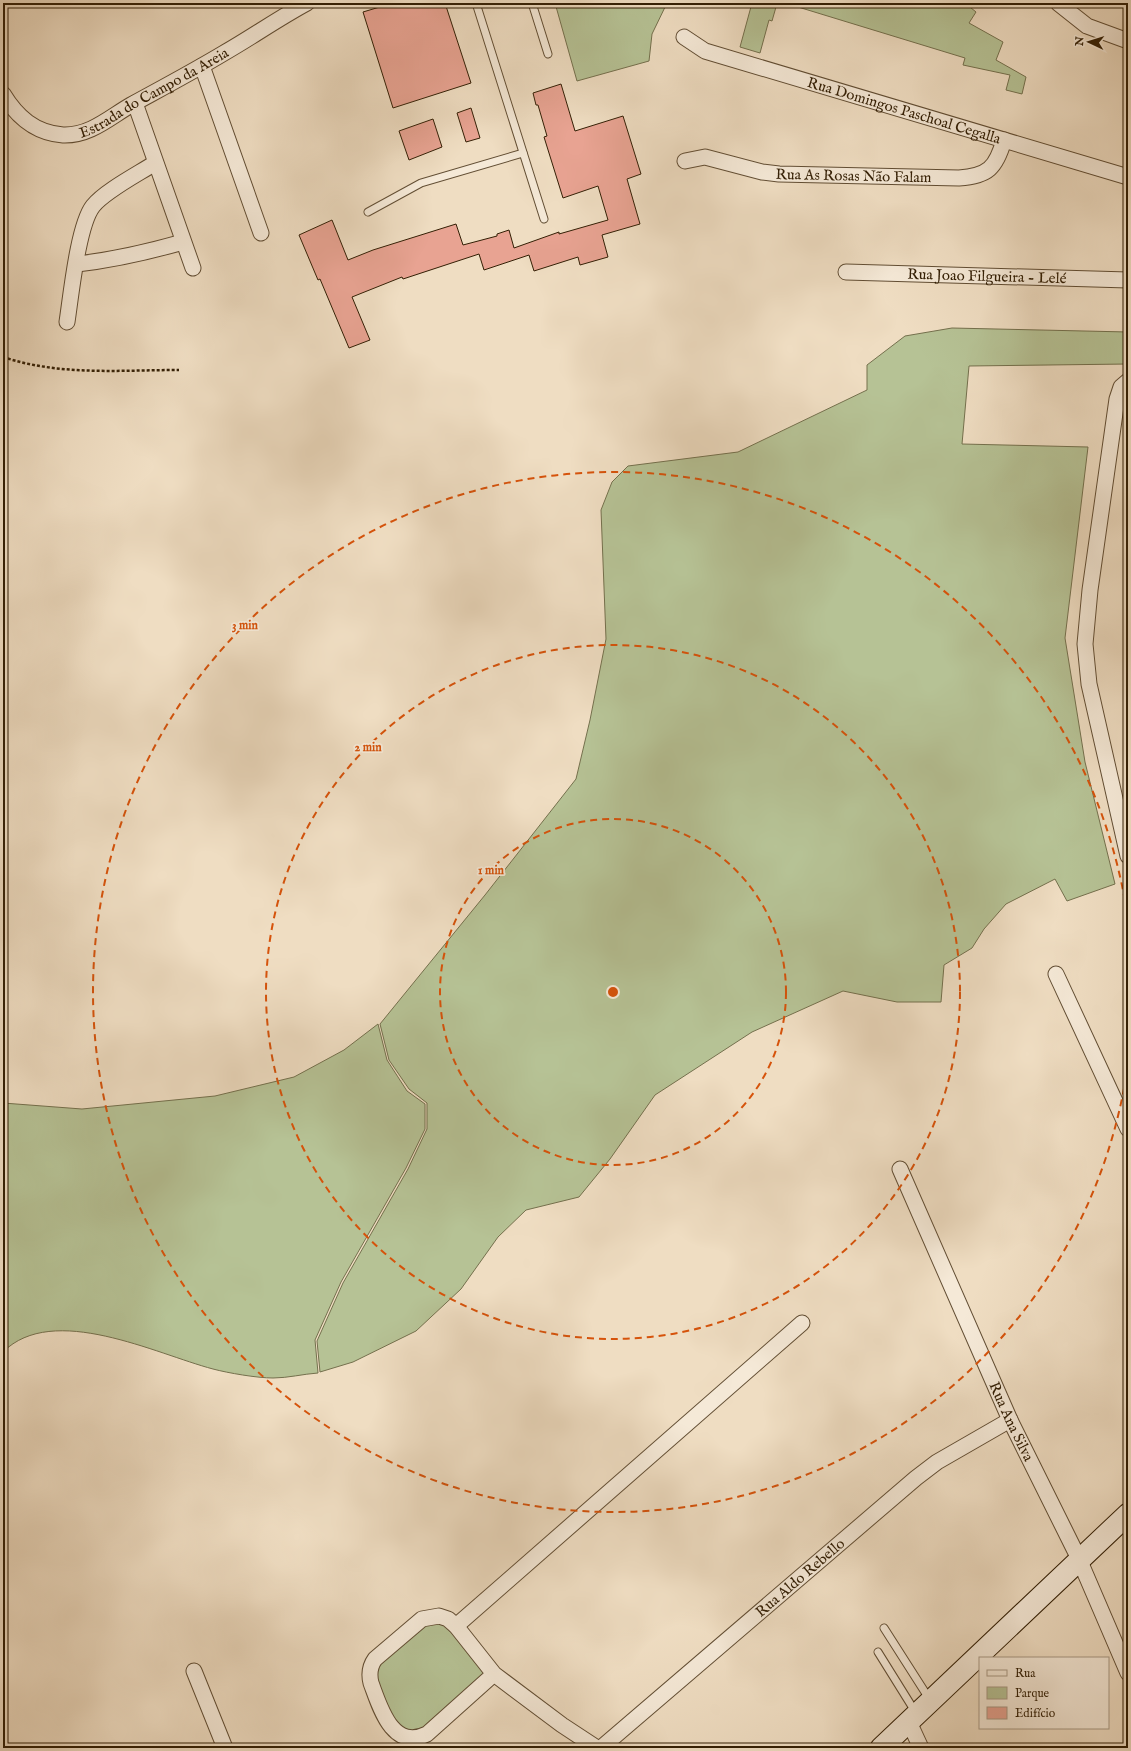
<svg xmlns="http://www.w3.org/2000/svg" width="1131" height="1751" font-family="'IM FELL English',serif">
	<style>
		.green { fill: #b6c295; stroke: #74704d }
		.building { fill: #e8a392; stroke: #331f05 }
		.lines { fill: none; stroke-linecap: round; stroke-linejoin: round }
		.lane-casing { stroke: #624e34; stroke-width: 9 }
		.street-casing { stroke: #624e34; stroke-width: 17 }
		.secondary-casing { stroke: #331f05; stroke-width: 23 }
		.path { stroke: #331f05; stroke-width: 2.5; stroke-dasharray: 3 2; stroke-linecap: butt }
		.lane { stroke: #f5e9d7; stroke-width: 7 }
		.street { stroke: #f5e9d7; stroke-width: 15 }
		.secondary { stroke: #f5e9d7; stroke-width: 21 }
		.ring { fill: none; stroke: #d6530b; stroke-width: 2; stroke-dasharray: 7 5 }
		.labels { text-anchor: middle; stroke-width: 3.5; stroke-linejoin: round; paint-order: stroke }
		.street-label { font-size: 15px; fill: #331f05; stroke: #f5e9d7 }
		.centre { fill: #d6530b; stroke: #f5e9d7; stroke-width: 2 }
		.ring-label { font-size: 12px; text-anchor: middle; font-weight: bold; fill: #d6530b; stroke: #f5e9d7; stroke-width: 3.5; stroke-linejoin: round; paint-order: stroke }
	</style>
	<rect width="100%" height="100%" fill="#efddc2"/>
	<filter id="stains"><feTurbulence type="fractalNoise" baseFrequency=".005" numOctaves="4"/><feColorMatrix values="0 0 0 0 .2 0 0 0 0 .09 0 0 0 0 .02 0 0 0 .5 -.17"/></filter>
	<radialGradient id="worn" r=".72"><stop offset=".6" stop-color="#630" stop-opacity="0"/><stop offset="1" stop-color="#630" stop-opacity=".3"/></radialGradient>
	<g class="green">
		<polygon points="555,3 667,3 652,34 649,61 577,81"/>
		<polygon points="752,3 763,3 776,7 772,21 769,20 760,53 740,47"/>
		<polygon points="785,3 965,3 976,12 969,23 1003,42 996,60 1026,77 1022,94 1006,90 1010,75 963,65 965,58"/>
		<polygon points="952,328 1128,332 1128,364 969,366 962,444 1088,447 1065,638 1085,762 1115,884 1067,901 1055,879 1006,904 984,929 972,948 944,965 941,1002 897,1002 843,991 752,1032 655,1095 610,1159 579,1197 526,1210 498,1237 461,1289 416,1331 353,1362 320,1372 317,1341 343,1283 408,1169 427,1129 427,1103 409,1089 389,1060 380,1024 485,895 576,779 590,720 606,639 601,510 612,482 628,466 738,452 867,390 867,365 905,336"/>
		<path d="M378 1024 387 1060 407 1091 425 1104V1129L406 1168 341 1282 315 1340 318 1373C303 1374 288 1378 273 1378 257 1378 228 1373 213 1369 156 1354 53 1302 3 1352V1103L82 1109 215 1096 294 1077 344 1050Z"/>
		<polygon points="427,1623 441,1623 455,1628 490,1672 422,1734 403,1735 372,1684 374,1668"/>
	</g>
	<g class="building">
		<polygon points="393,3 445,3 471,83 393,108 363,12"/>
		<polygon points="561,84 575,131 623,116 641,174 627,179 640,224 602,235 608,257 580,265 578,257 534,271 529,255 484,270 479,254 403,279 402,277 352,297 370,340 349,348 320,279 318,280 299,235 332,220 348,260 373,250 456,224 463,245 497,236 497,234 509,230 514,248 559,232 559,234 608,220 598,186 563,198 544,137 547,136 538,105 536,105 533,93"/>
		<polygon points="471,108 480,138 466,142 457,113"/>
		<polygon points="433,119 442,147 409,160 399,131"/>
	</g>
	<g class="lines">
		<g class="lane-casing">
			<g id="lane">
				<polyline points="476,3 544,219"/>
				<polyline points="532,3 548,54"/>
				<polyline points="368,212 421,183 523,153"/>
				<polyline points="884,1628 930,1700"/>
				<polyline points="878,1652 916,1713"/>
			</g>
		</g>
		<g class="street-casing">
			<g id="street">
				<polyline points="1058,3 1087,26 1128,41"/>
				<path id="s1" d="M684 37 705 51 1128 177"/>
				<polyline points="202,66 261,233"/>
				<path id="s2" d="M3 94C17 117 35 133 63 135 90 136 110 117 131 105 162 88 194 71 224 53 252 37 279 18 307 3"/>
				<polyline points="135,103 193,268"/>
				<path id="s3" d="M685 161 705 157 762 172 779 174 959 178C988 176 996 168 1004 140"/>
				<path d="M77 264C113 260 148 252 183 242"/>
				<path id="s4" d="M846 272 1128 280"/>
				<path d="M67 322C71 296 78 225 93 206 105 191 138 174 155 163"/>
				<polyline points="1128,381 1121,387 1117,399 1090,590 1085,644 1089,684 1128,856"/>
				<polyline points="1056,974 1128,1129"/>
				<path id="s5" d="M900 1169 1010 1420 1079 1559 1128 1673"/>
				<polyline points="456,1626 802,1323"/>
				<polyline points="194,1671 225,1748"/>
				<path d="M494 1674 427 1734C392 1751 380 1707 371 1683 369 1675 370 1666 375 1659L422 1619 439 1616 448 1619 456 1626 494 1674 562 1725 597 1748"/>
				<polyline points="909,1722 921,1748"/>
				<path id="s6" d="M601 1748 916 1478 937 1462 1010 1420"/>
			</g>
		</g>
		<g class="secondary-casing">
			<polyline id="secondary" points="881,1748 1128,1514"/>
		</g>
		<path class="path" d="M3 357C60 376 120 370 179 370"/>
		<use href="#lane" class="lane"/>
		<use href="#street" class="street"/>
		<use href="#secondary" class="secondary"/>
	</g>
	<g class="ring">
		<circle cx="613" cy="992" r="173"/>
		<circle cx="613" cy="992" r="347"/>
		<path d="M1128 1064A520 520 0 1 1 1128 920"/>
	</g>
	<g class="labels">
		<g class="street-label">
			<text dy="5" stroke="none"><textPath href="#s2" startOffset="177">Estrada do Campo da Areia</textPath></text>
			<text dy="5" stroke="none"><textPath href="#s1" startOffset="233">Rua Domingos Paschoal Cegalla</textPath></text>
			<text dy="5" stroke="none"><textPath href="#s3" startOffset="171">Rua As Rosas Não Falam</textPath></text>
			<text dy="5" stroke="none"><textPath href="#s4" startOffset="141">Rua Joao Filgueira - Lelé</textPath></text>
			<text dy="5" stroke="none"><textPath href="#s5" startOffset="276">Rua Ana Silva</textPath></text>
			<text dy="5" stroke="none"><textPath href="#s6" startOffset="262">Rua Aldo Rebello</textPath></text>
		</g>
	</g>
	<circle cx="613" cy="992" r="6" class="centre"/>
	<g class="ring-label">
		<text x="245" y="629">3 min</text>
		<text x="368" y="751">2 min</text>
		<text x="491" y="874">1 min</text>
	</g>
	<rect width="1131" height="1751" fill="none" stroke="#efddc2" stroke-width="16"/>
	<rect x="4" y="4" width="1123" height="1743" fill="none" stroke="#331f05" stroke-width="2"/>
	<rect x="8" y="8" width="1115" height="1735" fill="none" stroke="#331f05"/>
	<rect x="979" y="1657" width="130" height="72" fill="#f5e9d7" stroke="#a79883"/>
	<rect x="987" y="1670" width="20" height="6" fill="#f5e9d7" stroke="#a79883"/>
	<text x="1015" y="1677" font-size="12" fill="#331f05">Rua</text>
	<rect x="987" y="1687" width="20" height="12" fill="#b6c295" stroke="#a79883"/>
	<text x="1015" y="1697" font-size="12" fill="#331f05">Parque</text>
	<rect x="987" y="1707" width="20" height="12" fill="#e8a392" stroke="#a79883"/>
	<text x="1015" y="1717" font-size="12" fill="#331f05">Edifício</text>
	<g transform="translate(1089 42) rotate(274)" stroke="#f5e9d7" stroke-width="3" paint-order="stroke">
	<path d="M0-3L7 15L0 10L-7 15Z" fill="#331f05"/>
	<text y="-6" font-size="11" font-weight="bold" text-anchor="middle" fill="#331f05">N</text>
	</g>
	<rect width="100%" height="100%" filter="url(#stains)"/>
	<rect width="100%" height="100%" fill="url(#worn)"/>
</svg>
